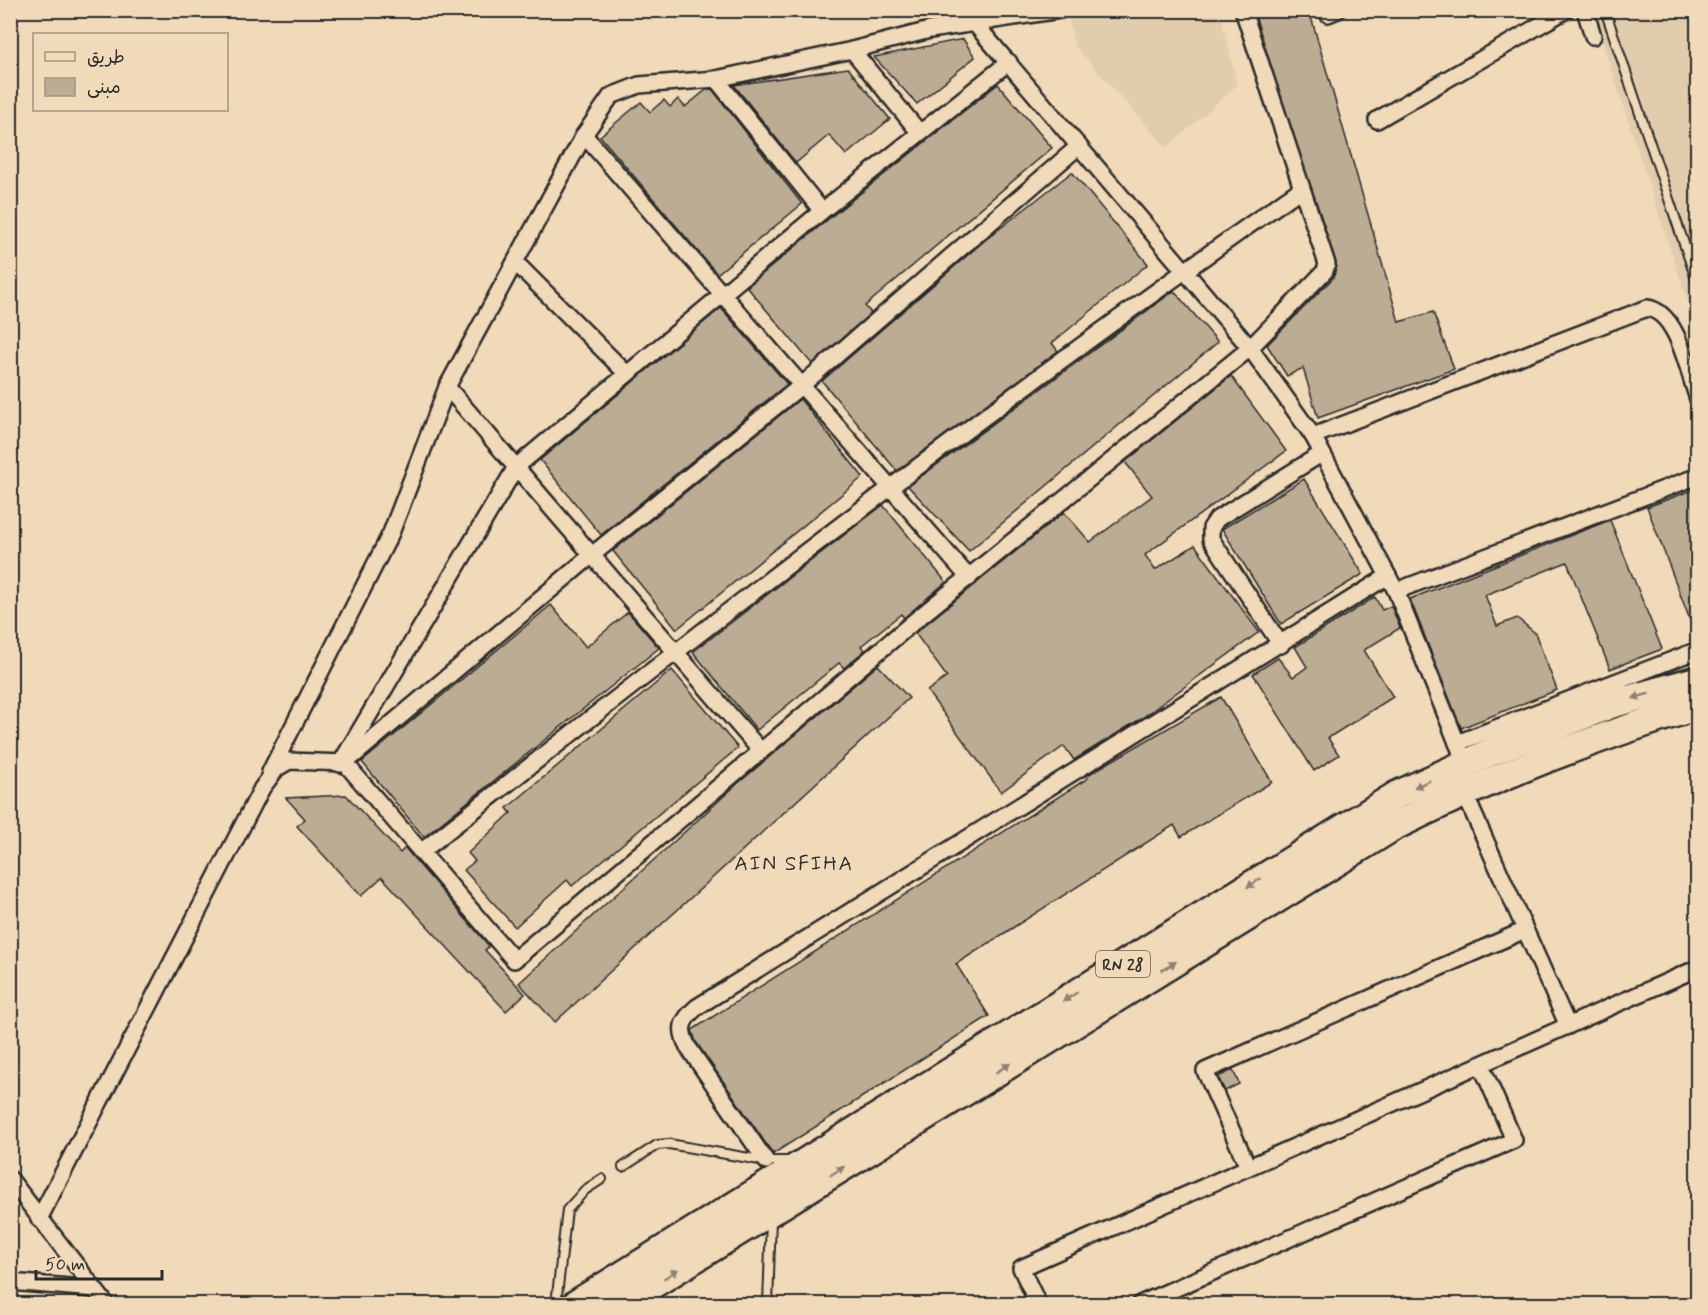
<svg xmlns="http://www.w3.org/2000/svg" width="1708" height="1315" font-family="Mynerve,'Playpen Sans Arabic',sans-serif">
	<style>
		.built { fill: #e1ccae }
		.building { fill: #bdac94; stroke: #2b2b2b; stroke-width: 1.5 }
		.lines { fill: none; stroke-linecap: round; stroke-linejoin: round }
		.lane-casing { stroke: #2b2b2b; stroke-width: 12 }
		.street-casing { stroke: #2b2b2b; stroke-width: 20 }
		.highway-casing { stroke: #2b2b2b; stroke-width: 32 }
		.lane { stroke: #f1dab9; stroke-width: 8 }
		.street { stroke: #f1dab9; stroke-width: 15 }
		.highway { stroke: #f1dab9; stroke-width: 27 }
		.oneway { fill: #8e8272 }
		.labels { text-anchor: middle; stroke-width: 5; stroke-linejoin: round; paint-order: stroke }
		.shield { fill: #f1dab9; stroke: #666056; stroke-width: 1.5 }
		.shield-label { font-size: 16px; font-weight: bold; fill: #2b2b2b }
		.quarter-label { font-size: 21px; letter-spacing: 1.5px; fill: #2b2b2b; stroke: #f1dab9 }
	</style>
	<rect width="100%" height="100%" fill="#f1dab9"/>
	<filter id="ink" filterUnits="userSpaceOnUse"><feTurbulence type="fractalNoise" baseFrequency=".0167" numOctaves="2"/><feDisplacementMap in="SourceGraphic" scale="12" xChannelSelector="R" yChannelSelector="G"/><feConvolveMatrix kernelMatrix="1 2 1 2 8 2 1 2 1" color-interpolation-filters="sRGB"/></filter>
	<g filter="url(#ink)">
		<g class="built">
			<polygon points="1106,10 1220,11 1237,85 1167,148 1074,45 1068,16"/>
			<polygon points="1592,11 1697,11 1697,330"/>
		</g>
		<g class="building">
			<polygon points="1266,10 1309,10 1399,322 1433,312 1454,369 1318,418 1303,368 1287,376 1267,345 1334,277 1336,266 1254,13"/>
			<polygon points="963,39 975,57 917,104 874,57"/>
			<polygon points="848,68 890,119 846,155 829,135 796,163 734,85"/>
			<polygon points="998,84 1052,148 865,306 871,313 812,364 747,287 832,216"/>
			<polygon points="712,89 802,204 717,274 600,136 641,102 650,112 664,100 670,107 678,99 685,107 706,90"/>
			<polygon points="1072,172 1148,264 1052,343 1058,351 897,471 822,381 984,241"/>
			<polygon points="1174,291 1218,342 969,551 908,486"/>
			<polygon points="721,308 787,384 601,535 540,460"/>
			<polygon points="1231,376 1286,451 1145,555 1155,570 1195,545 1259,632 1142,718 1074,760 1064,746 1001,792 927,691 947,677 915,633 1064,512 1090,542 1152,496 1125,462"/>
			<polygon points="800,399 863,477 677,629 613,551"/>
			<polygon points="1304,479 1363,574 1281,624 1222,529"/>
			<polygon points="1698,488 1698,636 1696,636 1647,507"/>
			<polygon points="883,505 946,582 904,618 901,614 861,646 865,650 844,668 839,663 757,730 693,652"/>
			<polygon points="1610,520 1662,649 1610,669 1567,562 1485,595 1497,626 1517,618 1535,633 1557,690 1461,728 1410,599"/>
			<polygon points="1375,597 1382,610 1391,606 1400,628 1364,650 1393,697 1328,738 1339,755 1314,771 1253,674 1278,658 1293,677 1307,667 1295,647"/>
			<polygon points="551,605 586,647 628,612 659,648 424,837 362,762"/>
			<polygon points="878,665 909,698 555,1022 519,983 736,785"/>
			<polygon points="672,670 738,748 572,886 567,880 515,927 464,870 475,861 468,853 511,813 507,808"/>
			<polygon points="1221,697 1272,782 1181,837 1174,825 956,964 989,1016 773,1154 696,1042 692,1030 1088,778 1086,776"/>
			<polygon points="346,795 400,853 405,848 489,946 485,950 525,994 506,1011 382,877 361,896 297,826 305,819 286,798"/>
			<polygon points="1233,1070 1239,1084 1225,1091 1218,1077"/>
		</g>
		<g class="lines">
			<g class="lane-casing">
				<g id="lane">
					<polyline points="1605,10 1698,285"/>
					<polyline points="623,1167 657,1145 669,1144 766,1161 791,1161"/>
					<polyline points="556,1304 567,1210 585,1190 602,1179"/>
					<polyline points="768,1304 771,1219"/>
				</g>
			</g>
			<g class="street-casing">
				<g id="street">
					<polyline points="1585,10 1593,36"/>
					<polyline points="1328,14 1338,10"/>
					<polyline points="976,25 1250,348 1313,436 1396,591 1466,765"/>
					<polyline points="852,50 919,132"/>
					<polyline points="716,79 822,211"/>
					<polyline points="1377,120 1566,10"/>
					<polyline points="584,135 969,578"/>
					<polyline points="516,263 627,374"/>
					<polyline points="447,387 760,750"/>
					<path d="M1313 436 1647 308C1678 312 1688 372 1698 399"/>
					<polyline points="1396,591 1698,476"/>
					<polyline points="1281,645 1211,539 1211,528 1217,519 1321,454"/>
					<polyline points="1457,743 1698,650"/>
					<polyline points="345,763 592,555 802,385 1079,146"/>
					<polyline points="340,764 516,467 822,211 1009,62"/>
					<polyline points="270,772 391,533 447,387 584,135 611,96 639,85 716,79 852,50 930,30 1060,10"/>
					<polyline points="1464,792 1568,1026"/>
					<path d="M421 852C709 624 999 399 1301 189"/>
					<path d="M766 1161 688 1047C678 1028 682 1020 697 1007L1388 576"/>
					<polyline points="1248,1167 1205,1071 1525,930"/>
					<polyline points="10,1179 106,1304"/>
					<polyline points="39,1219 262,788 277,768 289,761 345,763 514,960 917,619 1250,348 1325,271 1327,264 1243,10"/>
					<polyline points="10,1282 94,1289"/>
					<polyline points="1038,1304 1021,1268 1698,968"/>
					<polyline points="1140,1304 1514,1140 1481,1065"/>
				</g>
			</g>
			<g class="highway-casing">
				<g id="highway">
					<polyline points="576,1304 1397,795 1491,752 1612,704 1698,680"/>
					<path d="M621 1304 1393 827C1491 778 1592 738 1698 706"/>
				</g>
			</g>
			<use href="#lane" class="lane"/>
			<use href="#street" class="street"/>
			<use href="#highway" class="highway"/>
		</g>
		<defs><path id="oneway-solid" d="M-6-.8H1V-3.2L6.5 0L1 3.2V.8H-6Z" transform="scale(1.5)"/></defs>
		<g class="oneway">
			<use href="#oneway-solid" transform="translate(1641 696) rotate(164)"/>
			<use href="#oneway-solid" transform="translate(1422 784) rotate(156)"/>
			<use href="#oneway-solid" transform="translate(1254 883) rotate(148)"/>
			<use href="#oneway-solid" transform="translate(1169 966) rotate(-32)"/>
			<use href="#oneway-solid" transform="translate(1070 997) rotate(148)"/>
			<use href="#oneway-solid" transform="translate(1003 1068) rotate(-32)"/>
			<use href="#oneway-solid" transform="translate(837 1171) rotate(-32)"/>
			<use href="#oneway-solid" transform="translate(671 1274) rotate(-32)"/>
		</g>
	</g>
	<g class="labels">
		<rect class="shield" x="1096" y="951" width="54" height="26" rx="4.5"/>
		<g class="shield-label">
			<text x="1123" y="970">RN 28</text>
		</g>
		<g class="quarter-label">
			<text x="794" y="870">AIN SFIHA</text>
		</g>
	</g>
	<rect width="1708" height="1315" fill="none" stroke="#f1dab9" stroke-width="36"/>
	<rect x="18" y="18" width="1672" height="1279" fill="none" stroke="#2b2b2b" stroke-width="2" filter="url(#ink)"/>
	<rect x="33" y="33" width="195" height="78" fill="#f1dab9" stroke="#a29480" stroke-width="1.5"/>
	<rect x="45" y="52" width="30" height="9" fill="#f1dab9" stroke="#a29480" stroke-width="1.5"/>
	<text x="87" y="63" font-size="18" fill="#2b2b2b">طريق</text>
	<rect x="45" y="78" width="30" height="18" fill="#bdac94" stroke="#a29480" stroke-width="1.5"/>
	<text x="87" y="93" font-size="18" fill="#2b2b2b">مبنى</text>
	<path d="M36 1270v9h126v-9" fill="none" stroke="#2b2b2b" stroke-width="3"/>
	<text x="45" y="1270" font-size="18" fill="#2b2b2b" stroke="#f1dab9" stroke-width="4.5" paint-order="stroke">50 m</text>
</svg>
